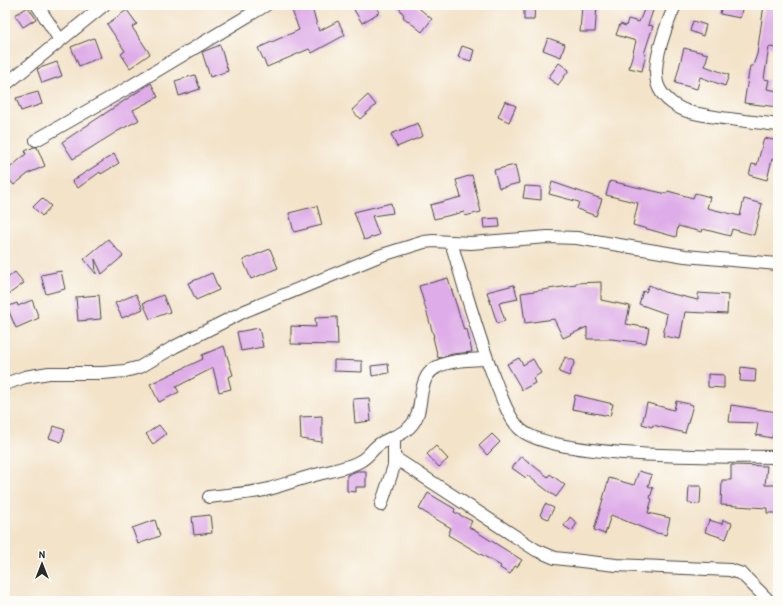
<svg xmlns="http://www.w3.org/2000/svg" width="783" height="606" font-family="'Patrick Hand',sans-serif">
	<style>
		.building { fill: #deace8 }
		.lines { fill: none; stroke-linecap: round; stroke-linejoin: round }
		.minor-casing { stroke: #494743; stroke-width: 14 }
		.minor { stroke: #fff; stroke-width: 12 }
	</style>
	<rect width="100%" height="100%" fill="#fdfcf7"/>
	<filter id="ink" filterUnits="userSpaceOnUse"><feTurbulence type="fractalNoise" baseFrequency=".025" numOctaves="2"/><feDisplacementMap in="SourceGraphic" scale="8" xChannelSelector="R" yChannelSelector="G"/><feConvolveMatrix kernelMatrix="1 2 1 2 8 2 1 2 1" color-interpolation-filters="sRGB"/></filter>
	<filter id="wash" filterUnits="userSpaceOnUse"><feTurbulence type="fractalNoise" baseFrequency=".012" numOctaves="4" result="noise"/><feDisplacementMap in="SourceGraphic" scale="16" xChannelSelector="R" yChannelSelector="G"/><feGaussianBlur stdDeviation="0.9" result="paint"/><feColorMatrix in="noise" values="0 0 0 0 0 0 0 0 0 0 0 0 0 0 0 0 0 1.4 0 .05"/><feComposite in="paint" operator="in"/></filter>
	<g filter="url(#wash)">
		<rect width="100%" height="100%" fill="#f3e3c9"/>
		<g id="blocks">
			<g class="building">
				<polygon points="290,5 311,5 319,31 338,21 345,35 312,53 309,49 267,67 258,48 299,30"/>
				<polygon points="362,5 375,5 380,12 362,23 354,10"/>
				<polygon points="397,5 415,5 432,19 422,32 403,17 404,15"/>
				<polygon points="524,5 535,5 534,20 524,20"/>
				<polygon points="582,5 597,5 595,32 580,32"/>
				<polygon points="646,5 655,5 648,25 653,26 644,54 646,54 642,71 629,68 636,41 616,35 620,24 626,26 628,19 639,22"/>
				<polygon points="722,5 743,5 740,18 720,14"/>
				<polygon points="764,5 778,5 778,48 769,47 764,79 769,80 767,89 778,91 778,107 744,103 750,66 753,66 757,54"/>
				<polygon points="28,7 36,19 23,27 15,15"/>
				<polygon points="127,10 137,24 132,27 150,54 130,68 121,54 125,51 107,24"/>
				<polygon points="693,21 706,25 703,36 690,31"/>
				<polygon points="94,38 101,57 79,66 71,47"/>
				<polygon points="548,38 565,44 561,57 543,50"/>
				<polygon points="220,45 228,71 210,77 202,52"/>
				<polygon points="462,46 474,50 471,61 458,57"/>
				<polygon points="684,48 708,54 705,66 729,75 725,86 700,77 697,89 675,83"/>
				<polygon points="57,62 62,76 42,83 37,69"/>
				<polygon points="559,63 569,70 558,85 548,78"/>
				<polygon points="195,75 200,89 179,96 175,81"/>
				<polygon points="151,83 158,97 133,110 139,120 118,131 73,159 62,142"/>
				<polygon points="38,92 42,104 21,111 16,98"/>
				<polygon points="368,95 376,105 360,119 352,110"/>
				<polygon points="505,101 516,106 509,122 498,117"/>
				<polygon points="418,123 423,136 397,147 391,134"/>
				<polygon points="764,138 778,141 778,160 772,159 767,180 749,175 752,164 757,165"/>
				<polygon points="34,147 37,147 45,166 29,173 14,185 5,175 5,172 26,154 25,151"/>
				<polygon points="114,154 119,163 101,174 100,172 78,188 72,181"/>
				<polygon points="515,165 519,183 499,188 494,170"/>
				<polygon points="472,175 481,212 465,216 464,212 434,219 430,205 461,197 456,180"/>
				<polygon points="610,181 667,194 668,191 693,198 695,193 710,197 707,208 740,216 744,199 762,204 754,235 732,229 730,236 703,229 702,232 678,226 676,237 633,225 638,203 606,195"/>
				<polygon points="552,182 602,199 596,216 577,209 579,202 549,194"/>
				<polygon points="525,186 541,187 541,200 523,198"/>
				<polygon points="42,198 51,206 42,216 33,207"/>
				<polygon points="391,203 393,213 372,216 379,235 364,240 354,212"/>
				<polygon points="317,206 322,225 294,232 289,213"/>
				<polygon points="499,218 500,227 484,228 483,219"/>
				<polygon points="108,239 123,256 102,274 95,259 96,274 84,259"/>
				<polygon points="270,249 278,268 251,279 243,260"/>
				<polygon points="61,271 65,289 46,294 41,275"/>
				<polygon points="15,272 24,283 5,297 5,280"/>
				<polygon points="212,273 219,290 196,300 188,283"/>
				<polygon points="448,278 464,330 467,329 472,352 453,354 438,358 433,337 434,337 419,286"/>
				<polygon points="601,282 601,300 630,306 626,324 649,328 646,343 611,339 587,339 587,327 563,338 554,319 525,323 521,293 576,285 576,283"/>
				<polygon points="514,285 518,299 499,303 505,321 497,323 487,292"/>
				<polygon points="649,285 664,292 698,300 698,293 728,295 727,314 685,312 680,339 663,336 667,314 639,304 643,291 646,292"/>
				<polygon points="136,294 143,309 122,318 115,303"/>
				<polygon points="99,295 101,319 78,321 76,297"/>
				<polygon points="163,295 170,312 150,319 143,303"/>
				<polygon points="32,300 39,318 16,328 7,307 17,303 18,306"/>
				<polygon points="337,317 338,345 291,344 291,326 316,327 315,318"/>
				<polygon points="259,328 263,347 241,351 237,332"/>
				<polygon points="224,346 233,375 228,377 231,389 219,392 213,368 176,387 179,392 159,402 150,384 203,359 202,355"/>
				<polygon points="565,357 575,361 569,376 559,372"/>
				<polygon points="519,358 523,365 533,359 541,373 533,378 535,383 522,390 507,364"/>
				<polygon points="334,360 362,361 362,372 334,371"/>
				<polygon points="388,364 389,373 372,376 371,366"/>
				<polygon points="741,367 756,369 755,382 740,381"/>
				<polygon points="708,374 724,375 724,388 708,387"/>
				<polygon points="575,395 613,404 610,416 572,409"/>
				<polygon points="369,398 371,421 355,423 353,399"/>
				<polygon points="676,401 693,405 685,433 653,425 652,427 642,424 647,403 674,410"/>
				<polygon points="731,405 777,412 772,438 756,435 758,423 729,422"/>
				<polygon points="322,416 322,442 301,439 300,417"/>
				<polygon points="159,425 166,434 153,444 146,434"/>
				<polygon points="54,426 65,430 61,442 49,438"/>
				<polygon points="492,434 500,442 487,455 479,446"/>
				<polygon points="436,446 448,459 439,467 427,454"/>
				<polygon points="521,456 548,477 550,474 565,485 556,497 528,476 526,478 512,468"/>
				<polygon points="731,465 767,466 765,485 778,485 778,513 767,513 767,508 721,505 722,480 731,480"/>
				<polygon points="357,471 366,471 366,487 356,487 356,492 347,491 347,475"/>
				<polygon points="639,471 652,475 648,486 653,488 650,498 652,499 648,513 670,518 666,535 653,532 611,515 605,534 594,530 609,478 634,485"/>
				<polygon points="689,486 701,486 700,504 688,503"/>
				<polygon points="428,493 455,509 454,512 472,521 469,527 522,560 517,567 515,566 510,574 500,568 501,566 448,535 451,528 419,509"/>
				<polygon points="545,504 554,508 548,519 540,515"/>
				<polygon points="210,515 212,533 194,535 192,517"/>
				<polygon points="570,517 577,523 572,531 564,526"/>
				<polygon points="155,520 160,536 138,544 132,528"/>
				<polygon points="709,520 722,524 723,520 732,523 726,539 705,532"/>
			</g>
		</g>
	</g>
	<g filter="url(#ink)">
		<use href="#blocks" fill-opacity="0" stroke="#494743" stroke-width="1"/>
		<g class="lines">
			<g class="minor-casing">
				<g id="minor">
					<polyline points="37,5 60,40"/>
					<path d="M675 5C667 24 649 68 659 88 664 99 678 109 690 112 717 119 750 121 778 125"/>
					<polyline points="5,85 104,5"/>
					<polyline points="36,140 126,89 266,5"/>
					<path d="M451 242C465 289 478 337 496 383 502 398 508 416 519 428 549 460 730 456 778 457"/>
					<polyline points="5,384 25,377 49,373 103,373 125,371 140,367 174,347 245,311 379,256 424,242 433,241 471,243 548,237 577,238 685,256 778,264"/>
					<polyline points="395,458 536,550 555,558 616,565 730,570 742,574 769,601"/>
					<path d="M209 497C228 494 250 494 269 489 286 484 302 478 319 474 333 470 350 468 362 460 370 455 374 446 383 442 390 438 398 436 405 431 426 416 416 394 427 376 437 359 470 360 487 359"/>
					<polyline points="381,505 394,466 394,437"/>
				</g>
			</g>
			<use href="#minor" class="minor"/>
		</g>
	</g>
	<rect width="783" height="606" fill="none" stroke="#fdfcf7" stroke-width="20"/>
	<g transform="translate(42 564)" stroke="#fdfcf7" stroke-width="3" paint-order="stroke">
	<path d="M0-3L7 15L0 10L-7 15Z" fill="#2b2b2b"/>
	<text y="-6" font-size="11" font-weight="bold" text-anchor="middle" fill="#2b2b2b">N</text>
	</g>
</svg>
